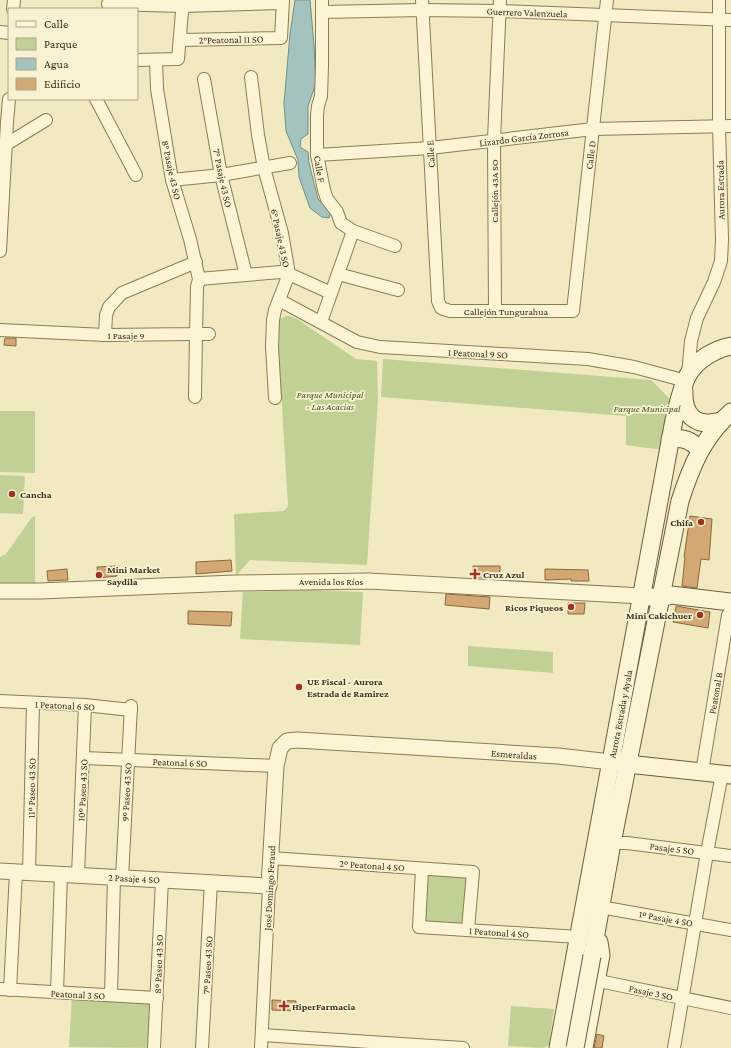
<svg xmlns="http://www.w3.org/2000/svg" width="731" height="1048" font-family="'Crimson Pro',serif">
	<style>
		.green { fill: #c1d094 }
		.water { fill: #a4c3bf; stroke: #6a928e }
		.building { fill: #d2a974; stroke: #8d673b }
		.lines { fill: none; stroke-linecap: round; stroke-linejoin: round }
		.minor-casing { stroke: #8c7b57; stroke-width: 14 }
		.tertiary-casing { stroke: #8c7b57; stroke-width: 17 }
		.secondary-casing { stroke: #6e5c3b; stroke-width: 19 }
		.minor { stroke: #fbf5d5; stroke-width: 12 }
		.tertiary { stroke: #fbf5d5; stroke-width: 15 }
		.secondary { stroke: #fbf5d5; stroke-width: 17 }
		.secondary-bridge-casing { stroke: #6e5c3b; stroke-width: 19; stroke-linecap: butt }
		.secondary-bridge { stroke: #fbf5d5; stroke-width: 17 }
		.poi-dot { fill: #a03323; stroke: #f8f2d2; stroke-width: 1.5 }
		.labels { text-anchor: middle; stroke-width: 3.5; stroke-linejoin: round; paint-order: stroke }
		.street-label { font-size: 10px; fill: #3b301d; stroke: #f8f2d2 }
		.park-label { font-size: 10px; font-style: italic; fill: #435922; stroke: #f8f2d2 }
		.poi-label { font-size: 10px; font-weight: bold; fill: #3b301d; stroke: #f8f2d2; text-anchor: start }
	</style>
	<rect width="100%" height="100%" fill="#f1eac1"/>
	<g class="green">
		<polygon points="286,316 289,316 297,319 356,359 377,361 378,399 367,565 250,560 236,576 234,514 284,511 288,506 277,324 280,319"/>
		<polygon points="383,359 651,380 671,400 663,450 626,445 626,416 381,397"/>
		<polygon points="0,411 35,411 35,473 0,472"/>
		<polygon points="0,475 25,476 23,514 0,513"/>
		<polygon points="35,516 35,587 0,587 0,557 6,554 32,517"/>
		<polygon points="312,590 363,592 360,645 240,639 243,592"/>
		<polygon points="468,646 553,652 553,673 468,666"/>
		<polygon points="425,873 468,875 465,926 422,924"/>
		<polygon points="72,995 154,1000 152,1048 69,1047"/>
		<polygon points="511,1006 554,1009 549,1045 543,1048 508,1046"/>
	</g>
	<polygon class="water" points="295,0 310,0 314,45 316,83 308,106 308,134 301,139 300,147 308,152 309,163 318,199 331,211 329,218 322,217 310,208 299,177 298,160 286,131 284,103 290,34"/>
	<g class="building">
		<polygon points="5,338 16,338 16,346 4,345"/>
		<polygon points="690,516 712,519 709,560 701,559 697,588 682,586 685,557 684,557"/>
		<polygon points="231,560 232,571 196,574 196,562"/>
		<polygon points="116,566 117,576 98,578 97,567"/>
		<polygon points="473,566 500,566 500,577 472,577"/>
		<polygon points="67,569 68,580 48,581 47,571"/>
		<polygon points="545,569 588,570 589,581 571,581 571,579 545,580"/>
		<polygon points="446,594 490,597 489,609 445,605"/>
		<polygon points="568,603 585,603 584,614 568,614"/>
		<polygon points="676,606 710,612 708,628 673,622"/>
		<polygon points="188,611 232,612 231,626 188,624"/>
		<polygon points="272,1000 296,1001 296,1011 272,1010"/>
		<polygon points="597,1034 604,1036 602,1048 594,1048"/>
	</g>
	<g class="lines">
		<g class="minor-casing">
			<g id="minor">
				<polyline points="322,0 322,66 321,96 318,106 317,115 317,155 324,190 327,199 337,212 341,223 353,231 395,246"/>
				<polyline points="422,0 438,301 441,308 450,311 573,311 607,0"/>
				<polyline points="108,4 183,6 282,3"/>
				<polyline points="13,9 14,0"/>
				<polyline points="322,12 422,10 499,11 731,20"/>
				<polyline points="0,32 9,33"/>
				<polyline points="180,40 281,38 283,0"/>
				<polyline points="137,60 178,59 183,0"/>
				<polyline points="251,77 258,135 264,168 282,233 289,274 275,310 273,320 272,347 275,398"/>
				<polyline points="204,79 221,175 246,275"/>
				<polyline points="96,99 136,175"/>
				<polyline points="5,145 46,120"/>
				<polyline points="317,155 430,148 593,129 731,126"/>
				<polyline points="172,180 221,175 290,163"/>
				<polyline points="0,251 7,122 9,99"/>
				<polyline points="338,274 398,290"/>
				<polyline points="199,279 281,272 289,274 331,293"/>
				<polyline points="279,300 357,342 380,347 588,359 634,367 686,381"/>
				<polyline points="495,311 494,140 500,0"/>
				<polyline points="321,322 353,231"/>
				<polyline points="0,330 105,335 196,334 197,287 199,279 190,239 172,180 157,89 156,60"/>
				<polyline points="105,335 106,315 109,307 122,293 196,262"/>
				<polyline points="688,375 691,341 697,318 714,282 721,261 722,240 719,126 719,0"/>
				<polyline points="195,397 196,334 209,334"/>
				<polyline points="0,701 85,705 131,710"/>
				<polyline points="84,758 276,766"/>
				<polyline points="702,772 728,615"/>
				<polyline points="612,843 627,843 731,856"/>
				<polyline points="271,858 473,872 468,929"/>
				<polyline points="422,869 419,927 579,937"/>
				<polyline points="29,873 33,703"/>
				<polyline points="78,875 85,705"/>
				<polyline points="122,878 131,706"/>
				<polyline points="600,907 731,930"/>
				<polyline points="589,979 731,1008"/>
				<polyline points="0,989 157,998"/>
				<polyline points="10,990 16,872"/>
				<polyline points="57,992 61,874"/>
				<polyline points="111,995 114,877"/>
				<polyline points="262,1035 463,1048"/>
				<polyline points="154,1048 162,880"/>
				<polyline points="202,1048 211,882"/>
				<polyline points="261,1048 269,886"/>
				<polyline points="674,1048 707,853 722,774"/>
			</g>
		</g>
		<g class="tertiary-casing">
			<g id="tertiary">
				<polyline points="0,591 40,591 235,583 369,581 642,596"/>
				<polyline points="0,871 269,886 276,766 280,748 287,741 297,740 558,756 611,762"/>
			</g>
		</g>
		<g class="secondary-casing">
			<g id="secondary">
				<path d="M684 391C683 416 696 428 721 421"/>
				<path d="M670 439C683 437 691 440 700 450"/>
				<polyline points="651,597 661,598 671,595 731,602"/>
				<polyline points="618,763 731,775"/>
				<path d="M592 956 612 843 680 501C691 467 703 437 731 412"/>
				<path d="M558 1048 674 420C678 405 681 388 688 375 696 360 715 349 731 346"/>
				<polyline points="584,1048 601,955 599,942"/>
			</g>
		</g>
		<use href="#minor" class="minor"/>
		<use href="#tertiary" class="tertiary"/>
		<use href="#secondary" class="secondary"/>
		<g class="secondary-bridge-casing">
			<polyline id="secondary-bridge" points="575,1048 592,956"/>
		</g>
		<use href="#secondary-bridge" class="secondary-bridge"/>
	</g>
	<g class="poi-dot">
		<circle cx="12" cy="494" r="4"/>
		<circle cx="701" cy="522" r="4"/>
		<path d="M473 568h4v4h4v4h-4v4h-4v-4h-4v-4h4z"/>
		<circle cx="99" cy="575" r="4"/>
		<circle cx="571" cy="607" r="4"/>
		<circle cx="700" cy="615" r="4"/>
		<circle cx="299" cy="687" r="4"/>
		<path d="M282 1000h4v4h4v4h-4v4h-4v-4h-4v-4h4z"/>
	</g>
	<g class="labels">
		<g class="street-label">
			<text transform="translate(527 12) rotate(2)" y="4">Guerrero Valenzuela</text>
			<text transform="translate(231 39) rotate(-1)" y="4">2°Peatonal 11 SO</text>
			<text transform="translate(524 137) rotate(-7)" y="4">Lizardo García Zorrosa</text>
			<text transform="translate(430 154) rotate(-93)" y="4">Calle E</text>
			<text transform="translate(590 155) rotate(-83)" y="4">Calle D</text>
			<text transform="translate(320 169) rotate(81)" y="4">Calle F</text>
			<text transform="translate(172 170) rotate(78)" y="4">8° Pasaje 43 SO</text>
			<text transform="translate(223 178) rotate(78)" y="4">7° Pasaje 43 SO</text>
			<text transform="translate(720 190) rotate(-91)" y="4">Aurora Estrada</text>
			<text transform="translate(494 191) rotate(-90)" y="4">Callejón 43A SO</text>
			<text transform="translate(281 238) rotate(78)" y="4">6° Pasaje 43 SO</text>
			<text x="506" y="315">Callejón Tungurahua</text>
			<text x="126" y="339">1 Pasaje 9</text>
			<text transform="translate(478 353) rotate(3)" y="4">1 Peatonal 9 SO</text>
			<text x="331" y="585">Avenida los Ríos</text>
			<text transform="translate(715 693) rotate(-80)" y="4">Peatonal B</text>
			<text transform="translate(65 705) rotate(3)" y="4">1 Peatonal 6 SO</text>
			<text transform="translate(620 714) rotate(-79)" y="4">Aurora Estrada y Ayala</text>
			<text transform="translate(514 754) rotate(4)" y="4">Esmeraldas</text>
			<text transform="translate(180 762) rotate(2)" y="4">Peatonal 6 SO</text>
			<text transform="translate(31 788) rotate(-89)" y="4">11º Paseo 43 SO</text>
			<text transform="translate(82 790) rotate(-87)" y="4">10º Paseo 43 SO</text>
			<text transform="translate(126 792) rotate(-87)" y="4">9º Paseo 43 SO</text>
			<text transform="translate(672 848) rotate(7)" y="4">Pasaje 5 SO</text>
			<text transform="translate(372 865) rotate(4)" y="4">2º Peatonal 4 SO</text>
			<text transform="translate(134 878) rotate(3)" y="4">2 Pasaje 4 SO</text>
			<text transform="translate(269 888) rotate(-87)" y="4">José Domingo Feraud</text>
			<text transform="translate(666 918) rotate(10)" y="4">1º Pasaje 4 SO</text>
			<text transform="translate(499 932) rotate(4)" y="4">1 Peatonal 4 SO</text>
			<text transform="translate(158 964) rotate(-88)" y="4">8º Paseo 43 SO</text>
			<text transform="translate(207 965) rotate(-87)" y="4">7º Paseo 43 SO</text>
			<text transform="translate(651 992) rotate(12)" y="4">Pasaje 3 SO</text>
			<text transform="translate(78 994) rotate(3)" y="4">Peatonal 3 SO</text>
		</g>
		<g class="park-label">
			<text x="330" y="398">Parque Municipal<tspan x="330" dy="12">- Las Acacias</tspan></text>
			<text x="647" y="412">Parque Municipal</text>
		</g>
		<g class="poi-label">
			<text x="20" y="498">Cancha</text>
			<text x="693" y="526" text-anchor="end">Chifa</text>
			<text x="107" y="573">Mini Market<tspan x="107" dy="12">Saydila</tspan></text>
			<text x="483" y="578">Cruz Azul</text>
			<text x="563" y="611" text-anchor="end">Ricos Piqueos</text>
			<text x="692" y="619" text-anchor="end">Mini Cakichuer</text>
			<text x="307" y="685">UE Fiscal - Aurora<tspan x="307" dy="12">Estrada de Ramirez</tspan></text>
			<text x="292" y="1010">HiperFarmacia</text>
		</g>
	</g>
	<rect x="8" y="8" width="130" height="92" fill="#f8f2d2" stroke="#aca48a"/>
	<rect x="16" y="21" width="20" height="6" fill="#fbf5d5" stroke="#aca48a"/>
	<text x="44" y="28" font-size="12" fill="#3b301d">Calle</text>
	<rect x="16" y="38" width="20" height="12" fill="#c1d094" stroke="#aca48a"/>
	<text x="44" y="48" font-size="12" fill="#3b301d">Parque</text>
	<rect x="16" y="58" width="20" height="12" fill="#a4c3bf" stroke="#aca48a"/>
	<text x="44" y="68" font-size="12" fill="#3b301d">Agua</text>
	<rect x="16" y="78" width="20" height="12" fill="#d2a974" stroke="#aca48a"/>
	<text x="44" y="88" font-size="12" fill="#3b301d">Edificio</text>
</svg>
